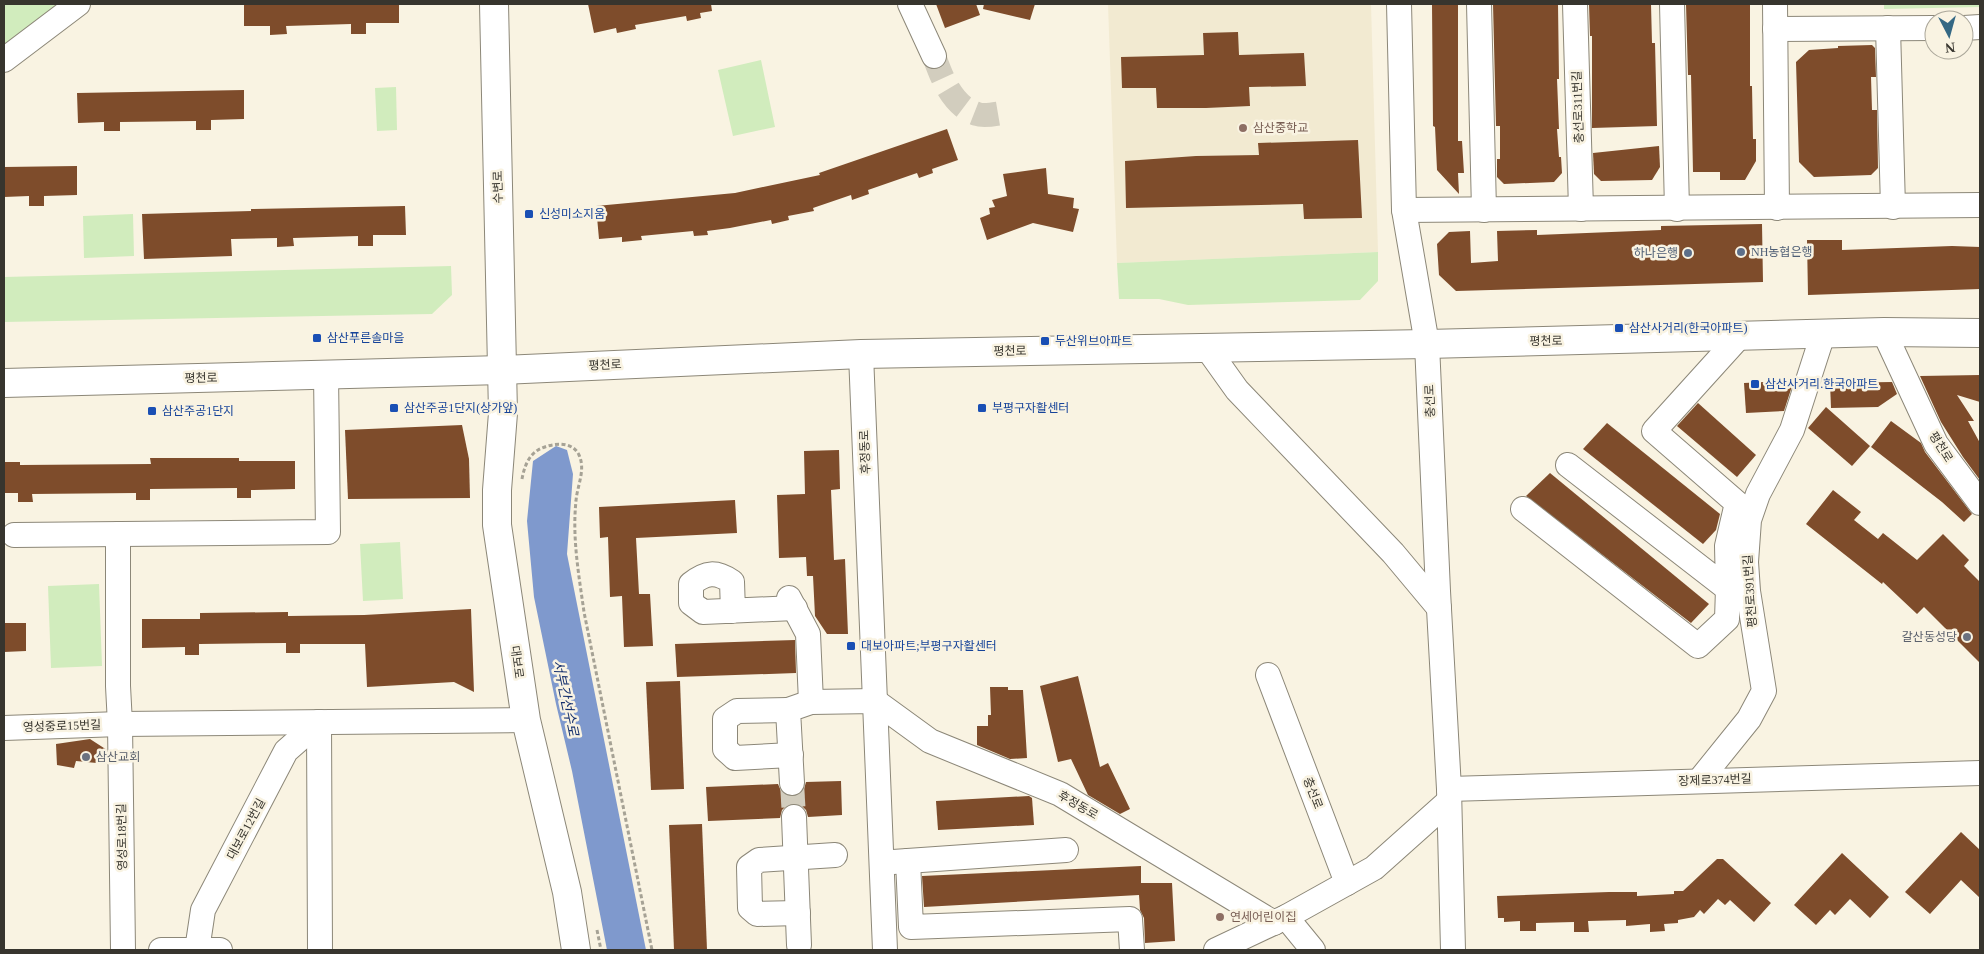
<svg xmlns="http://www.w3.org/2000/svg" width="1984" height="954" font-family="'Times New Roman','Noto Sans KR',serif">
	<style>
		.built { fill: #f2ead1 }
		.green { fill: #d1ecbd }
		.water { fill: #7f99cd }
		.building { fill: #7e4c2b }
		.lines { fill: none; stroke-linecap: round; stroke-linejoin: round }
		.minor-tunnel { stroke: #d2cdbe; stroke-width: 24; stroke-dasharray: 24 12; stroke-linecap: butt }
		.minor-casing { stroke: #8c8778; stroke-width: 26 }
		.major-casing { stroke: #8c8778; stroke-width: 30 }
		.path { stroke: #a6a295; stroke-width: 3; stroke-dasharray: 4 2.5; stroke-linecap: butt }
		.minor { stroke: #fff; stroke-width: 24 }
		.major { stroke: #fff; stroke-width: 28 }
		.education-dot { fill: #8d6e63; stroke: #f9f3e2; stroke-width: 2 }
		.transit-dot { fill: #1a4fb4; stroke: #f9f3e2; stroke-width: 2 }
		.service-dot { fill: #5c6f8a; stroke: #f9f3e2; stroke-width: 2 }
		.worship-dot { fill: #6b7280; stroke: #f9f3e2; stroke-width: 2 }
		.labels { text-anchor: middle; stroke-width: 5; stroke-linejoin: round; paint-order: stroke }
		.street-label { font-size: 12px; fill: #37352e; stroke: #f9f3e2 }
		.education-label { font-size: 12px; fill: #785e54; stroke: #f9f3e2; text-anchor: start }
		.transit-label { font-size: 12px; fill: #164399; stroke: #f9f3e2; text-anchor: start }
		.service-label { font-size: 12px; fill: #4e5e75; stroke: #f9f3e2; text-anchor: start }
		.worship-label { font-size: 12px; fill: #5b616d; stroke: #f9f3e2; text-anchor: end }
		.water-label { font-size: 14px; font-style: italic; fill: #15306e; stroke: #f9f3e2 }
	</style>
	<rect width="100%" height="100%" fill="#f9f3e2"/>
	<polygon class="built" points="1108,4 1371,4 1378,252 1117,263"/>
	<g class="green">
		<polygon points="4,4 69,4 4,53"/>
		<polygon points="1884,4 1980,4 1980,7 1884,9"/>
		<polygon points="761,60 775,127 733,136 718,70"/>
		<polygon points="396,87 397,130 377,131 375,88"/>
		<polygon points="133,214 134,256 84,258 83,216"/>
		<polygon points="1378,252 1378,281 1360,300 1188,305 1159,299 1119,299 1117,263"/>
		<polygon points="451,266 452,295 432,314 4,322 4,277"/>
		<polygon points="400,542 403,599 363,601 360,544"/>
		<polygon points="99,584 102,666 51,668 48,586"/>
	</g>
	<polygon class="water" points="556,446 567,450 573,474 567,554 646,950 607,950 572,771 556,704 534,597 527,521 533,461"/>
	<g class="building">
		<polygon points="244,4 399,4 399,23 366,23 366,34 351,34 351,24 286,26 287,34 270,35 270,26 244,26"/>
		<polygon points="588,4 711,4 712,11 700,13 701,18 687,21 686,16 635,25 636,29 617,33 616,28 594,33"/>
		<polygon points="936,4 976,4 980,15 945,28"/>
		<polygon points="984,4 1035,4 1030,20 983,9"/>
		<polygon points="1432,4 1458,4 1458,141 1462,141 1464,173 1458,173 1459,194 1437,170 1435,127 1433,126"/>
		<polygon points="1493,4 1558,4 1559,79 1557,79 1559,129 1557,129 1559,157 1561,157 1562,173 1554,182 1504,184 1497,177 1497,159 1500,159 1500,126 1496,126"/>
		<polygon points="1589,4 1651,4 1652,43 1655,43 1657,126 1592,128 1592,36 1590,36"/>
		<polygon points="1686,4 1750,4 1750,86 1752,86 1753,139 1756,139 1756,161 1745,180 1720,180 1720,172 1693,172 1691,75 1688,75"/>
		<polygon points="1238,32 1239,55 1304,53 1306,86 1249,87 1250,106 1206,108 1157,108 1156,88 1122,88 1121,57 1204,55 1203,33"/>
		<polygon points="1872,45 1875,48 1876,77 1871,77 1872,110 1877,110 1878,168 1871,175 1814,177 1799,162 1796,62 1809,50 1838,48 1838,46"/>
		<polygon points="244,90 244,119 211,120 211,130 196,130 196,121 120,122 120,131 104,131 104,122 78,123 77,93"/>
		<polygon points="947,129 958,160 932,169 933,173 919,178 917,173 868,190 869,194 852,200 851,195 813,208 814,211 788,216 789,220 772,224 771,220 730,228 707,231 708,235 694,236 693,231 641,236 642,240 622,242 622,237 599,239 596,206 735,193 820,175 819,173"/>
		<polygon points="1358,140 1362,218 1304,219 1303,204 1126,208 1125,161 1196,156 1259,155 1258,143"/>
		<polygon points="1659,146 1660,167 1652,180 1601,181 1594,174 1593,153"/>
		<polygon points="77,166 77,195 44,196 44,206 29,206 29,196 4,197 4,167"/>
		<polygon points="1046,168 1048,194 1074,198 1073,208 1079,209 1073,232 1033,223 987,240 980,218 990,214 989,208 995,207 992,200 1007,196 1003,174"/>
		<polygon points="405,206 406,235 373,235 373,246 358,246 358,236 293,238 294,246 277,247 277,238 231,239 232,256 144,259 142,214 251,211 251,209"/>
		<polygon points="1762,224 1763,282 1456,291 1439,275 1437,244 1449,232 1470,231 1471,263 1498,261 1497,231 1537,230 1537,235 1661,230 1661,226"/>
		<polygon points="1807,240 1842,240 1842,250 1952,246 1980,247 1980,289 1808,295"/>
		<polygon points="1980,375 1980,402 1957,395 1974,421 1968,421 1980,443 1980,480 1963,457 1941,422 1920,376"/>
		<polygon points="1787,381 1793,383 1784,411 1746,413 1744,383"/>
		<polygon points="1892,382 1897,394 1878,407 1831,408 1830,383"/>
		<polygon points="1698,403 1756,455 1737,477 1677,426"/>
		<polygon points="1826,407 1870,446 1852,466 1808,428"/>
		<polygon points="1891,421 1921,443 1925,452 1972,514 1964,522 1942,502 1871,447"/>
		<polygon points="1607,423 1720,514 1716,530 1703,544 1583,449"/>
		<polygon points="462,425 469,459 470,498 348,499 345,430"/>
		<polygon points="839,450 840,489 831,490 834,560 845,559 848,634 827,634 815,616 813,576 807,576 806,557 779,558 777,495 805,494 804,451"/>
		<polygon points="150,458 239,458 239,461 295,461 295,489 251,490 251,498 237,498 237,488 150,489 150,500 136,500 136,493 32,494 33,502 18,502 18,493 4,493 4,462 20,462 20,465 151,464"/>
		<polygon points="1550,473 1709,604 1691,623 1526,496"/>
		<polygon points="1833,490 1861,512 1854,520 1878,539 1883,533 1917,560 1943,534 1969,560 1964,566 1980,582 1980,663 1924,607 1917,614 1883,582 1882,584 1806,524"/>
		<polygon points="735,500 737,533 636,538 639,594 650,594 653,646 624,647 622,596 610,597 608,537 600,538 599,507"/>
		<polygon points="471,609 474,692 454,682 367,687 365,644 300,644 300,653 286,653 286,643 199,644 199,655 185,655 185,647 142,648 142,619 200,619 200,613 288,612 288,616 364,615"/>
		<polygon points="4,623 26,623 26,651 4,652"/>
		<polygon points="795,640 796,673 677,677 675,644"/>
		<polygon points="1078,676 1100,767 1108,763 1130,809 1120,814 1088,795 1071,759 1058,762 1040,686"/>
		<polygon points="680,681 684,789 651,790 646,682"/>
		<polygon points="990,687 1008,687 1008,690 1023,690 1027,758 1010,759 977,745 977,726 988,726 988,715 991,715"/>
		<polygon points="90,739 107,750 107,764 76,761 74,768 57,765 56,744"/>
		<polygon points="841,781 842,815 808,817 806,810 801,805 793,803 787,805 782,810 780,818 708,821 706,787 778,784 781,791 786,795 792,797 800,794 804,789 806,782"/>
		<polygon points="1029,796 1032,798 1034,825 938,830 936,801"/>
		<polygon points="702,824 707,950 674,950 669,825"/>
		<polygon points="1961,832 1980,850 1980,898 1961,880 1930,914 1905,892"/>
		<polygon points="1842,853 1889,897 1870,918 1850,899 1835,915 1830,910 1816,925 1794,905"/>
		<polygon points="1717,859 1723,859 1771,903 1754,922 1730,900 1725,905 1718,899 1704,914 1700,910 1694,917 1678,920 1678,923 1664,924 1665,931 1650,932 1650,924 1626,926 1626,920 1588,921 1589,932 1574,932 1574,922 1536,923 1536,931 1520,931 1520,921 1504,922 1504,918 1498,918 1497,896 1609,892 1637,892 1637,896 1674,894 1674,891 1683,891"/>
		<polygon points="1141,866 1141,883 1172,883 1175,941 1145,943 1144,918 1140,910 1139,895 924,907 922,876"/>
	</g>
	<g class="lines">
		<g class="minor-tunnel">
			<path d="M934 56C942 78 952 106 977 114 985 117 999 113 1008 112"/>
			<polyline points="792,783 794,817"/>
		</g>
		<g class="minor-casing">
			<g id="minor">
				<polyline points="910,4 934,56"/>
				<polyline points="1399,4 1404,210 1427,344 1438,591 1449,789 1453,950"/>
				<polyline points="1479,4 1484,210"/>
				<polyline points="1575,4 1581,209"/>
				<polyline points="1672,4 1677,209"/>
				<polyline points="1775,4 1777,208"/>
				<polyline points="1888,28 1893,207"/>
				<polyline points="1964,28 1980,27"/>
				<polyline points="1775,29 1934,28"/>
				<polyline points="4,60 78,4"/>
				<polyline points="1404,210 1980,205"/>
				<polyline points="1884,332 1936,444 1980,503"/>
				<polyline points="1207,348 1237,390 1393,553 1439,608"/>
				<polyline points="861,354 885,950"/>
				<polyline points="1568,465 1728,589 1727,546 1737,503 1654,431 1740,336"/>
				<polyline points="1523,509 1698,646 1727,619 1728,589"/>
				<polyline points="118,534 118,686 120,724 123,950"/>
				<polyline points="14,535 328,532 326,374"/>
				<polyline points="789,598 808,634 811,702"/>
				<path d="M733 611 732 582C716 571 706 572 691 584V603L703 612 795 608"/>
				<polyline points="1268,675 1347,883"/>
				<polyline points="788,710 737,711 725,719 725,749 735,758 791,755"/>
				<polyline points="319,722 320,950"/>
				<polyline points="4,728 120,724 526,720"/>
				<polyline points="1699,781 1749,719 1764,691 1748,591 1746,562 1749,520 1758,494 1792,430 1823,334"/>
				<polyline points="792,783 788,710 811,702 875,701 930,741 1060,794 1274,923"/>
				<polyline points="1449,789 1980,773"/>
				<polyline points="794,817 799,945"/>
				<polyline points="908,861 911,927 1130,919 1132,950"/>
				<polyline points="893,862 1066,850"/>
				<polyline points="798,913 757,914 750,908 749,867 759,860 835,855"/>
				<polyline points="1286,917 1313,950"/>
				<polyline points="161,950 220,950"/>
				<polyline points="197,950 203,910 286,751 319,722"/>
				<polyline points="1216,950 1286,917 1374,868 1449,801"/>
			</g>
		</g>
		<g class="major-casing">
			<g id="major">
				<polyline points="494,4 503,413 497,490 497,525 526,720 567,892 576,950"/>
				<polyline points="4,383 502,370 861,354 1427,344 1884,332 1980,333"/>
			</g>
		</g>
		<g class="path">
			<path d="M522 479C524 468 528 456 538 450 551 443 572 440 579 455 586 470 577 486 576 501 572 538 579 576 584 612L652 950"/>
			<polyline points="597,930 601,950"/>
		</g>
		<use href="#minor" class="minor"/>
		<use href="#major" class="major"/>
	</g>
	<g class="education-dot">
		<circle cx="1243" cy="128" r="5"/>
		<circle cx="1220" cy="917" r="5"/>
	</g>
	<g class="transit-dot">
		<rect x="524" y="209" width="10" height="10" rx="2.5"/>
		<rect x="1614" y="323" width="10" height="10" rx="2.5"/>
		<rect x="312" y="333" width="10" height="10" rx="2.5"/>
		<rect x="1040" y="336" width="10" height="10" rx="2.5"/>
		<rect x="1750" y="379" width="10" height="10" rx="2.5"/>
		<rect x="389" y="403" width="10" height="10" rx="2.5"/>
		<rect x="977" y="403" width="10" height="10" rx="2.5"/>
		<rect x="147" y="406" width="10" height="10" rx="2.5"/>
		<rect x="846" y="641" width="10" height="10" rx="2.5"/>
	</g>
	<g class="service-dot">
		<circle cx="1741" cy="252" r="5"/>
		<circle cx="1688" cy="253" r="5"/>
	</g>
	<g class="worship-dot">
		<circle cx="1967" cy="637" r="5"/>
		<circle cx="86" cy="757" r="5"/>
	</g>
	<g class="labels">
		<g class="street-label">
			<text transform="translate(1578 107) rotate(-92)" y="4">충선로311번길</text>
			<text transform="translate(498 187) rotate(-91)" y="4">수변로</text>
			<text transform="translate(1546 341) rotate(-1)" y="4">평천로</text>
			<text transform="translate(1010 351) rotate(-1)" y="4">평천로</text>
			<text transform="translate(605 365) rotate(-3)" y="4">평천로</text>
			<text transform="translate(201 378) rotate(-1)" y="4">평천로</text>
			<text transform="translate(1430 401) rotate(-92)" y="4">충선로</text>
			<text transform="translate(1941 447) rotate(58)" y="4">평천로</text>
			<text transform="translate(865 452) rotate(-92)" y="4">후정동로</text>
			<text transform="translate(1750 591) rotate(-94)" y="4">평천로391번길</text>
			<text transform="translate(517 662) rotate(82)" y="4">대보로</text>
			<text transform="translate(62 726) rotate(-2)" y="4">영성중로15번길</text>
			<text transform="translate(1715 780) rotate(-2)" y="4">장제로374번길</text>
			<text transform="translate(1313 793) rotate(69)" y="4">충선로</text>
			<text transform="translate(1078 805) rotate(30)" y="4">후정동로</text>
			<text transform="translate(246 829) rotate(-62)" y="4">대보로12번길</text>
			<text transform="translate(122 837) rotate(-91)" y="4">영성로18번길</text>
		</g>
		<g class="education-label">
			<text x="1253" y="132">삼산중학교</text>
			<text x="1230" y="921">연세어린이집</text>
		</g>
		<g class="transit-label">
			<text x="539" y="218">신성미소지움</text>
			<text x="1629" y="332">삼산사거리(한국아파트)</text>
			<text x="327" y="342">삼산푸른솔마을</text>
			<text x="1055" y="345">두산위브아파트</text>
			<text x="1765" y="388">삼산사거리.한국아파트</text>
			<text x="404" y="412">삼산주공1단지(상가앞)</text>
			<text x="992" y="412">부평구자활센터</text>
			<text x="162" y="415">삼산주공1단지</text>
			<text x="861" y="650">대보아파트;부평구자활센터</text>
		</g>
		<g class="service-label">
			<text x="1751" y="256">NH농협은행</text>
			<text x="1678" y="257" text-anchor="end">하나은행</text>
		</g>
		<g class="worship-label">
			<text x="1957" y="641">갈산동성당</text>
			<text x="96" y="761" text-anchor="start">삼산교회</text>
		</g>
		<g class="water-label">
			<text transform="translate(566 698) rotate(78)" y="5">서부간선수로</text>
		</g>
	</g>
	<rect width="1984" height="954" fill="none" stroke="#37352e" stroke-width="10"/>
	<g transform="translate(1949 35) rotate(174)"><circle r="24" fill="#f9f3e2" stroke="#aba79a"/>
	<path d="M0-4L9 19L0 12L-9 19Z" fill="#346884"/>
	<text y="-8" font-size="14" font-weight="bold" text-anchor="middle" fill="#37352e">N</text>
	</g>
</svg>
